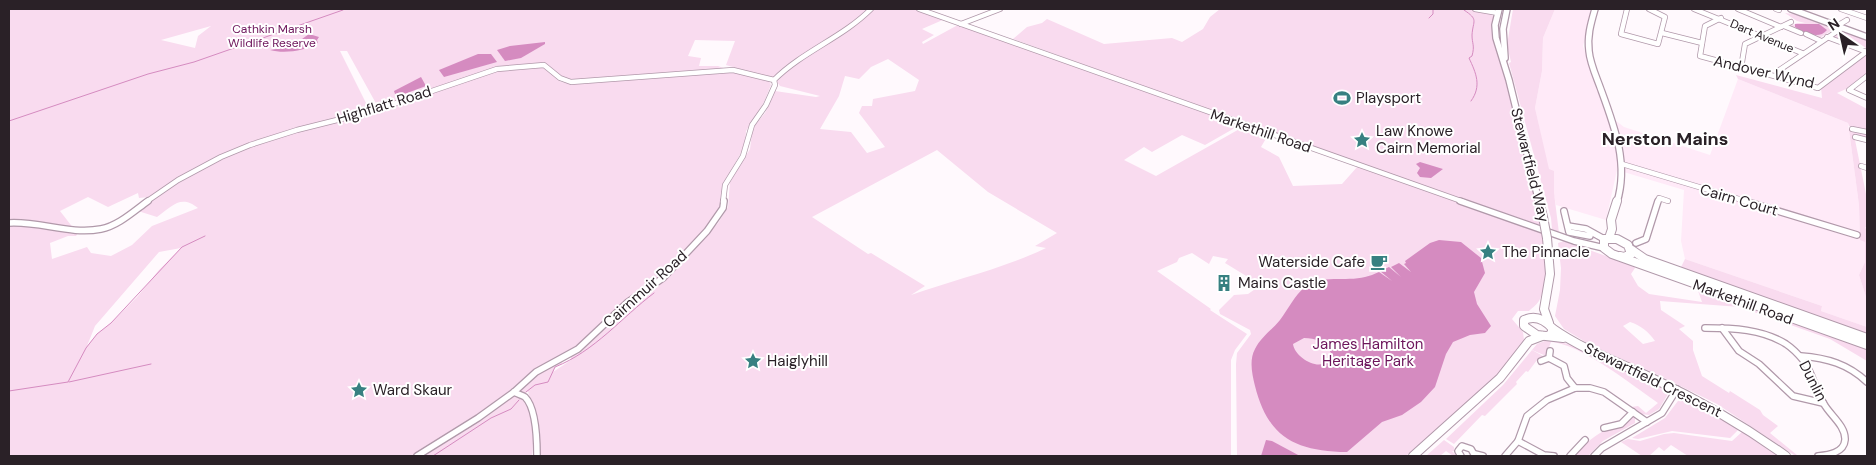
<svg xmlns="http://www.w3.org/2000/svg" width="1876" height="465" font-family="'DM Sans',sans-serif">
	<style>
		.built { fill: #ffeaf8 }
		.green { fill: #f9dbef; fill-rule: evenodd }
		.water { fill: #d58bc0; fill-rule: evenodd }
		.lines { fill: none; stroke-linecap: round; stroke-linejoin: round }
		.stream { stroke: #d58bc0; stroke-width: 1 }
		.street-far1-casing { stroke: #b199aa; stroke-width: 6 }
		.street-casing { stroke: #b199aa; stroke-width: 8 }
		.secondary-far1-casing { stroke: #b199aa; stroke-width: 8 }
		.secondary-casing { stroke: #b199aa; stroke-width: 10 }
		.street-far1 { stroke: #fff; stroke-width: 4.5 }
		.street { stroke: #fff; stroke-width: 5.5 }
		.secondary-far1 { stroke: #fff; stroke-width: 5.5 }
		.secondary { stroke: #fff; stroke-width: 8 }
		.secondary-bridge-casing { stroke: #b199aa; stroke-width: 10; stroke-linecap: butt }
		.secondary-bridge { stroke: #fff; stroke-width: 8 }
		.labels { text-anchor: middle; stroke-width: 4; stroke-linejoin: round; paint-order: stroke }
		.far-park-label { font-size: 12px; fill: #6d155b; stroke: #fff }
		.far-street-label { font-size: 12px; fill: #2a2127; stroke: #fff }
		.street-label { font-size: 15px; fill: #2a2127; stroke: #fff }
		.poi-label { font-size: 15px; fill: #2a2127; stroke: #fff; text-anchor: start }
		.park-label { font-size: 15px; fill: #6d155b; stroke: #fff }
		.quarter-label { font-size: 18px; font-weight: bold; fill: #2a2127; stroke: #fff }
	</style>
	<rect width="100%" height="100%" fill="#fff9fd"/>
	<polygon class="built" points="1555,9 1594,9 1583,46 1607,114 1624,127 1710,155 1738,79 1848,123 1859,205 1860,240 1865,241 1865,262 1859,275 1867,300 1867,327 1821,311 1822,306 1685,259 1681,241 1684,190 1617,170 1606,220 1556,205 1535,108 1542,71 1543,38"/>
	<g class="green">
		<path d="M9 9H868C859 17 852 26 841 32 818 46 792 58 773 79L726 65 735 41 695 40 688 56 701 58 699 66H718L726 69 573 81 563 79 546 63 504 66 378 107 347 51H340L369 109 295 129 230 154 269 139 374 111 494 71 541 66 561 82 568 83 733 71 769 81 771 85 764 102 746 131 745 146 726 179 721 209 707 228 662 277 637 292 576 347 537 368 476 418 414 456H9V224H18L78 233 76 236H68L50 243 52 259 87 247 91 253 111 256 132 245 152 226 198 208C181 194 172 206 157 217L138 211 182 178 149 197 139 198 138 193 108 207 88 197 60 211 74 229 18 220 9 221ZM211 26 198 36 195 48 161 40ZM181 248 159 270 137 297 111 323 97 334 87 346 95 326 159 252Z"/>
		<path d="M873 9H915L945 19 922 29 934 35 922 42 923 44 956 26H965L1014 45 1240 125 1205 145 1182 135 1152 152 1144 147 1124 160 1156 176 1243 127 1268 135 1261 147 1279 157 1293 186 1342 184 1358 166 1543 232C1545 254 1548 279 1540 299 1538 304 1532 308 1529 311H1518L1512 319 1523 332 1524 340 1513 356 1497 375 1472 399 1406 456H1237L1236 364 1237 353 1251 334 1250 330 1220 314 1219 310 1234 295 1248 294 1261 285 1225 263 1228 259 1213 256 1209 264 1192 253 1179 258 1177 262 1157 271 1211 309 1210 310 1247 334 1235 350 1231 360V456H540V444L528 391 524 394 515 390 536 372 559 360 563 363 555 367 553 372 571 360V357L626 309 661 283 718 223 728 207 730 182 750 149 752 133 755 125 765 113 775 91 816 97 820 96 780 86 777 82 779 77 813 50 849 31ZM888 59 919 80 915 91 873 99 872 106H862L859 113 885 147 867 153 851 132 820 129 839 96 845 76 859 79 871 67ZM937 150 988 192 1057 233 1035 246 1046 248C1002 269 956 279 911 295L925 286 871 253 868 254 812 217Z"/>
		<polygon points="1220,9 1497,9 1492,10 1491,14 1494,17 1495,41 1514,109 1542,226 1280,136 1013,39 1027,27 1042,23 1047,19 1104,44 1172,38 1182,42 1203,29 1210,17"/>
		<polygon points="1513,9 1555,9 1543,38 1542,71 1535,108 1549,169 1554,171 1554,193 1559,233 1552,229 1551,218 1509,63 1511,62 1507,45"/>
		<polygon points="1785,13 1802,15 1834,29 1818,39 1788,27 1797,23 1805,23 1797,21"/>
		<polygon points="1842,31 1867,39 1867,50 1832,37"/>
		<polygon points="1867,55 1867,73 1846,89 1837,93 1867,109 1867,130 1849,126 1848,123 1738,79 1736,75 1822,98 1821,87"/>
		<polygon points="1849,130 1867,133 1867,137 1854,135 1867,199 1867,226 1865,228 1867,229 1867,300 1859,275 1865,262 1865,242 1860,240 1859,205"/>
		<path d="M1564 241 1634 266 1635 268 1631 274 1638 286 1649 294 1702 302 1697 288 1867 347V361L1830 339 1740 307 1660 301 1661 310 1685 326 1679 329 1693 341V350L1702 376 1729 393 1730 391 1760 410 1763 415 1778 426 1770 433 1797 455H1794L1717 404 1654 373 1592 346 1564 329 1555 316 1560 290 1561 268 1558 243ZM1630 322C1640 325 1649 332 1655 341L1643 344 1623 326Z"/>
		<polygon points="1685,259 1822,306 1821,311 1867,327 1867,336 1680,269"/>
		<path d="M1547 340C1584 343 1631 372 1665 389L1668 394 1659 409 1649 415 1641 414 1631 407 1638 406 1646 413 1658 403C1632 385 1581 344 1551 342L1546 356 1532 350 1537 344Z"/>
		<polygon points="1532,350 1545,357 1537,360 1528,372 1526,371 1516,382 1517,384 1485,416 1482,415 1454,444 1446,439 1503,385"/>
		<path d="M515 394C535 404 534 437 532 456H423L494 411Z"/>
		<polygon points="1681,397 1723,419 1739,429 1730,438 1672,431 1638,439 1632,438 1665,418"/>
		<path d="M1632 415 1635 418V423L1603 441 1588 456H1574C1582 446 1594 436 1605 430 1616 425 1625 427 1632 415Z"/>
		<polygon points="1742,432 1778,456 1688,456 1671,445 1664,451 1659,447 1649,456 1642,456 1621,442 1628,439 1640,441 1664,434 1674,433 1732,441"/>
		<polygon points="1444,440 1454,447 1454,451 1452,451 1457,456 1453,456 1446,451 1440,456 1426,456"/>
	</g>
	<g class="water">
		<path d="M1795 24H1819L1827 30C1819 40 1804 33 1795 27Z"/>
		<path d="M309 34 319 37 317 40 318 43C305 51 284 54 270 50L282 48 279 46C284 43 291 41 296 42L297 46 307 44 312 39H302Z"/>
		<polygon points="545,42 545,44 521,58 505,61 497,50 510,46"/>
		<polygon points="478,54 491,54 497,62 444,77 439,70"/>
		<polygon points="421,77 426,86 396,97 394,91"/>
		<polygon points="1420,162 1443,169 1431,178 1420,177 1417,173 1420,168 1416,164"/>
		<path d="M1439 240 1461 242 1481 258 1485 273 1474 292 1477 304 1491 326 1485 333 1470 335 1453 342 1446 354 1435 387 1421 402 1402 415 1382 422 1347 452C1296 451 1268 438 1255 386 1252 374 1249 360 1255 349 1261 337 1272 330 1280 320 1289 308 1294 296 1305 287 1321 274 1346 282 1365 277 1370 276 1374 274 1379 272L1392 281 1380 271 1389 267 1401 277 1391 267 1399 263 1411 272 1404 264 1406 263 1405 261 1430 243ZM1304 338C1315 338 1326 342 1331 353 1328 376 1295 360 1293 344Z"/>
		<polygon points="1266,440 1272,441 1300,456 1261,456"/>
	</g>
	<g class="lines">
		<g class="stream">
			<path d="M1464 10C1479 20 1473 20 1472 35 1472 44 1475 45 1472 56L1469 58C1476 73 1482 86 1471 101"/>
			<polyline points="1429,18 1433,14 1433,9"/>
			<polyline points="9,121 148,74 194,62 343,10"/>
			<polyline points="69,382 151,364"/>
			<polyline points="9,391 68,382 86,348 97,334 111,323 182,247 205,236"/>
			<path d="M526 392 535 385 548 382 555 367C595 351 621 318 654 293"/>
			<polyline points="433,456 491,418 511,409 519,400"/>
		</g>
		<g class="street-far1-casing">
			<g id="street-far1">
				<polyline points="919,9 1464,202"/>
				<polyline points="1475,9 1498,13"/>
				<polyline points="1627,9 1621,34 1658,44 1665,17 1649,9"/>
				<polyline points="1694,9 1802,53"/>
				<polyline points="1738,9 1781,27"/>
				<polyline points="1776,9 1779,10"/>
				<polyline points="1841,9 1867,18"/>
				<polyline points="1721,18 1705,26 1700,56 1818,88 1866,52"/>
				<polyline points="961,24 1000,9"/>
				<polyline points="1784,26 1801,33"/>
				<polyline points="1837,26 1847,20"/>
				<polyline points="1662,33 1702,43"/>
				<polyline points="1806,34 1821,41"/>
				<polyline points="1827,37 1867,52"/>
				<polyline points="1741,68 1745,44 1791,22"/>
				<polyline points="1867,76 1849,90 1867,98"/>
				<polyline points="1777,77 1778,71 1842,28"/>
				<polyline points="1852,129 1867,132"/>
				<polyline points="1855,137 1867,140"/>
				<polyline points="1622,164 1749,202"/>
				<polyline points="1861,166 1867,168"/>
				<polyline points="146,202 178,180 221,157 250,145 297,130 373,111 497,69 544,65 560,78 571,82 733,70 774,80"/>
				<path d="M723 202 725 185 743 156 752 125 766 105 775 85 774 80C803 51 842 38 871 9"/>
				<polyline points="1658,202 1659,198 1668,201"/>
			</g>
		</g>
		<g class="street-casing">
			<g id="street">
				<polyline points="1460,201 1574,241 1604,248"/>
				<polyline points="1745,201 1857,235"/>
				<polyline points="1564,211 1569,232 1590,236"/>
				<path d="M9 223C40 221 70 235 101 229 118 226 134 211 148 201"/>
				<polyline points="1568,226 1586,229 1604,239"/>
				<polyline points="1636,243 1646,239 1658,201"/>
				<path d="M1705 328C1733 328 1762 329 1786 344 1792 348 1798 354 1803 360 1813 373 1815 390 1824 404 1830 415 1846 426 1845 440 1844 453 1828 455 1818 456"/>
				<polyline points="1722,328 1739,351 1759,364 1793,396 1823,403"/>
				<path d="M1801 356C1827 358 1848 364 1867 382"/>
				<polyline points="1549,358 1564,366 1567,378 1575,388"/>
				<polyline points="1541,361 1549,358 1550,351"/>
				<path d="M514 392C517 394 522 395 525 397 536 408 537 441 537 456"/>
				<polyline points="1604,428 1621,424 1633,412"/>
				<polyline points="1518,441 1544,455 1554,456"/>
				<polyline points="1475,454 1483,456"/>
				<polyline points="417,456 478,418 514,392 536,372 578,349 628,302 663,278 707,231 723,208 724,201"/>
				<polyline points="1461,456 1458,451 1462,446 1471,449 1475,456"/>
				<polyline points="1505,456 1518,441 1527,416 1547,400 1575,388 1590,388 1604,392 1647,422"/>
				<polyline points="1570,456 1585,440"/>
				<polyline points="1594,456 1602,448 1662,413 1677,389"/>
			</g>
		</g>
		<g class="secondary-far1-casing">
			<g id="secondary-far1">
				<polyline points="1499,9 1495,25 1496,38 1509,80 1539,202"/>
				<path d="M1595 9C1591 23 1587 36 1589 51 1590 63 1596 76 1600 87 1614 125 1629 163 1617 202"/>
				<polyline points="1791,9 1867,37"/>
				<polyline points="1505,58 1503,29 1507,9"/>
			</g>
		</g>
		<g class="secondary-casing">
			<g id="secondary">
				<polyline points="1539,201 1543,217"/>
				<polyline points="1547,238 1550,274 1544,309 1549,323"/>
				<polyline points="1609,238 1612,229 1611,220 1617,201"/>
				<polyline points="1632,250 1645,259 1867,338"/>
				<polyline points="1620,256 1624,257 1631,254 1628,245 1617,239 1604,239 1604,248 1612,254 1867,345"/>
				<path d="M1552 328C1583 350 1620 363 1654 379 1701 401 1744 426 1786 456"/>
				<path d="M1549 335 1552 334V328C1544 319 1535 315 1524 320V326L1537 335 1563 338"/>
				<polyline points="1413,456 1500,378 1529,341 1542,336"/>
			</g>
		</g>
		<use href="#street-far1" class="street-far1"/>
		<use href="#street" class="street"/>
		<use href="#secondary-far1" class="secondary-far1"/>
		<use href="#secondary" class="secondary"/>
		<g class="secondary-bridge-casing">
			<polyline id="secondary-bridge" points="1543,217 1547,238"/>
		</g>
		<use href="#secondary-bridge" class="secondary-bridge"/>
	</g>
	<defs>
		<g id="stadium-bare" transform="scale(1.35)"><path d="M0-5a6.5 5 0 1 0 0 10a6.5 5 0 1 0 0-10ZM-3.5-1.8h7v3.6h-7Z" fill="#378081" stroke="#fff" stroke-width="2.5" paint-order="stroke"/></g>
		<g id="sight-bare" transform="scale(1.35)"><path d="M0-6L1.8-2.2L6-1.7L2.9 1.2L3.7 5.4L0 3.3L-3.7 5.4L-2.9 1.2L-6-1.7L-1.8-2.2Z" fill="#378081" stroke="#fff" stroke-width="2.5" paint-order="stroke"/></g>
		<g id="cafe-bare" transform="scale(1.35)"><path d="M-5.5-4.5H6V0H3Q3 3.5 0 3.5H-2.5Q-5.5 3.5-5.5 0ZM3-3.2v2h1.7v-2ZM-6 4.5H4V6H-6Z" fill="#378081" stroke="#fff" stroke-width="2.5" paint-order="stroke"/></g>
		<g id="building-bare" transform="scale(1.35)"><path d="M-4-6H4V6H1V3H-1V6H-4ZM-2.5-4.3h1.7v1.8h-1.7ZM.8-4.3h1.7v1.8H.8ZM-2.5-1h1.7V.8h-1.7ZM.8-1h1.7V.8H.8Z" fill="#378081" stroke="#fff" stroke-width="2.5" paint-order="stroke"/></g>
	</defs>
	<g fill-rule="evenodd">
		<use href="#stadium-bare" x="1342" y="98"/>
		<use href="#sight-bare" x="1362" y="140"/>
		<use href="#sight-bare" x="1488" y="252"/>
		<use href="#cafe-bare" x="1379" y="262"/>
		<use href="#building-bare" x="1224" y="283"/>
		<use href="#sight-bare" x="753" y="361"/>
		<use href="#sight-bare" x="359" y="390"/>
	</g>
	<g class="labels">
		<g class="far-park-label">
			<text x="272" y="33">Cathkin Marsh<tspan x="272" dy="14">Wildlife Reserve</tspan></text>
		</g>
		<g class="far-street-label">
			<text transform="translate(1762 36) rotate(23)" y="4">Dart Avenue</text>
		</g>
		<g class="street-label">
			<text transform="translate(1764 72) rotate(13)" y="5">Andover Wynd</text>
			<text transform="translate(384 105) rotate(-17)" y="5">Highflatt Road</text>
			<text transform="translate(1261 131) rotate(19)" y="5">Markethill Road</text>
			<text transform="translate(1530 165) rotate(76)" y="5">Stewartfield Way</text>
			<text transform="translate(1739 200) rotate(16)" y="5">Cairn Court</text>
			<text transform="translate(645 289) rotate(-42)" y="5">Cairnmuir Road</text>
			<text transform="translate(1743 302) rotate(20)" y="5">Markethill Road</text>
			<text transform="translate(1653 380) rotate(26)" y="5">Stewartfield Crescent</text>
			<text transform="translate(1813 381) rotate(63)" y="5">Dunlin</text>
		</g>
		<g class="poi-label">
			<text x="1356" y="103">Playsport</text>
			<text x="1376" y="136">Law Knowe<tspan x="1376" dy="17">Cairn Memorial</tspan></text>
			<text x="1502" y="257">The Pinnacle</text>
			<text x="1365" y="267" text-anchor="end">Waterside Cafe</text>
			<text x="1238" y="288">Mains Castle</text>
			<text x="767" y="366">Haiglyhill</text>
			<text x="373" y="395">Ward Skaur</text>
		</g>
		<g class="park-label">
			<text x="1368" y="349">James Hamilton<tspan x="1368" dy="17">Heritage Park</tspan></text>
		</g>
		<g class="quarter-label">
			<text x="1665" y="145">Nerston Mains</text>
		</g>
	</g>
	<rect width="1876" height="465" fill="none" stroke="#2a2127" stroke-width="20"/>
	<g transform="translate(1841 35) rotate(326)" stroke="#ffffff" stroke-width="4" paint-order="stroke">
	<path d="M0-4L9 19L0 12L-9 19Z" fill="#2a2127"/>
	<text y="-8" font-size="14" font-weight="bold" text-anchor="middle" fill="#2a2127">N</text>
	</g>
</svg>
